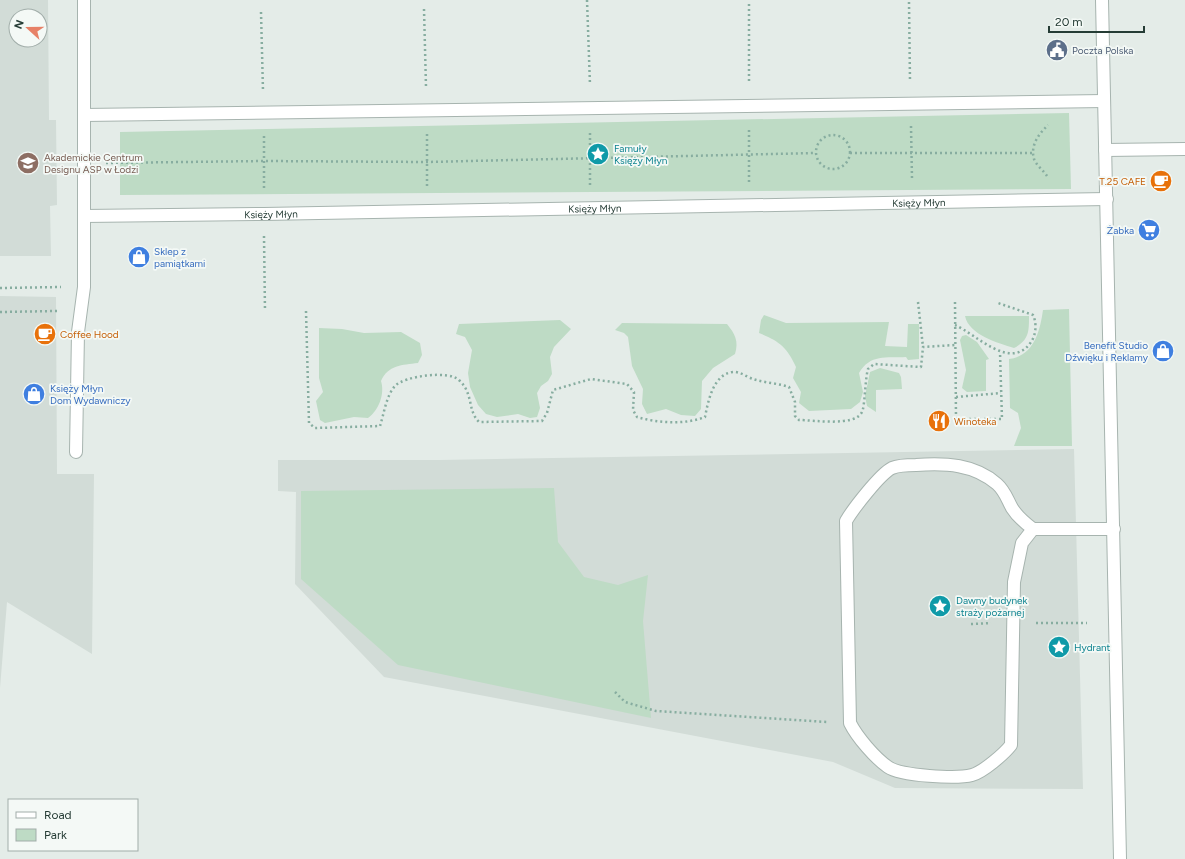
<svg xmlns="http://www.w3.org/2000/svg" width="1185" height="859" font-family="Figtree,sans-serif">
	<style>
		.built { fill: #d2dcd7; fill-rule: evenodd }
		.green { fill: #bedbc5 }
		.lines { fill: none; stroke-linecap: round; stroke-linejoin: round }
		.minor-casing { stroke: #a7b4af; stroke-width: 14 }
		.path { stroke: #87ada0; stroke-width: 2.5; stroke-dasharray: 2 3; stroke-linecap: butt }
		.minor { stroke: #fff; stroke-width: 12 }
		.labels { text-anchor: middle; stroke-width: 3.5; stroke-linejoin: round; paint-order: stroke }
		.service-label { font-size: 10px; fill: #4e5e75; stroke: #f4f9f6; text-anchor: start }
		.culture-label { font-size: 10px; fill: #0d838f; stroke: #f4f9f6; text-anchor: start }
		.education-label { font-size: 10px; fill: #785e54; stroke: #f4f9f6; text-anchor: start }
		.food-label { font-size: 10px; fill: #c56008; stroke: #f4f9f6; text-anchor: start }
		.street-label { font-size: 10px; fill: #253c35; stroke: #f4f9f6 }
		.shop-label { font-size: 10px; fill: #366cbe; stroke: #f4f9f6; text-anchor: end }
	</style>
	<rect width="100%" height="100%" fill="#e4ece8"/>
	<g class="built">
		<path d="M0 0H48L49 120H56L57 205 50 206 51 256H0ZM16 16H40V40H16Z"/>
		<polygon points="0,296 56,297 57,474 94,474 92,654 7,602 0,688"/>
		<polygon points="1074,449 1083,789 895,788 833,762 384,677 295,584 296,492 278,491 278,460 440,460"/>
	</g>
	<g class="green">
		<polygon points="1069,113 1071,189 120,195 120,132"/>
		<path d="M1069 309 1072 446H1014L1021 428 1018 413 1010 408 1009 359C1034 356 1040 331 1043 310Z"/>
		<path d="M764 315 786 323 889 322 885 346 907 347 908 324H919V359L908 360 906 357C886 358 870 354 859 373L863 392 860 402 851 409 809 411 799 403 801 392 793 378 796 367C787 347 779 341 759 333L761 320Z"/>
		<path d="M965 316H1029C1029 332 1029 340 1014 348 998 343 969 335 965 316Z"/>
		<polygon points="560,320 571,329 554,347 550,357 552,374 548,381 541,386 537,393 540,408 537,417 530,418 518,414 497,417 486,414 478,405 470,387 468,373 472,350 465,337 456,334 459,324"/>
		<path d="M622 323 727 324C735 334 739 341 735 354L713 368 702 381 701 409 695 416 681 415 666 409 647 414 642 404 643 389 632 366 628 337 624 333 615 330Z"/>
		<path d="M319 328 342 329 364 333 401 332 420 343 422 355 418 363C402 365 388 365 381 381 385 394 379 410 368 418L354 417 325 423 320 420 316 401 323 392 319 378Z"/>
		<polygon points="966,335 977,342 989,359 986,360 986,391 967,392 962,388 966,370 960,340 962,336"/>
		<polygon points="880,368 899,373 901,377 902,389 876,390 876,412 867,406 865,396 870,372"/>
		<polygon points="554,488 558,542 584,577 618,585 648,575 643,621 651,718 398,665 301,579 301,491"/>
	</g>
	<g class="lines">
		<g class="minor-casing">
			<g id="minor">
				<polyline points="1102,0 1120,859"/>
				<polyline points="84,115 1104,101"/>
				<polyline points="1105,150 1185,149"/>
				<path id="s1" d="M84 216 264 214 1107 199"/>
				<polyline points="76,452 78,332 84,287 84,0"/>
				<path d="M1033 529 1022 543 1014 582 1011 745C1004 754 983 772 972 775 957 779 901 776 888 767 875 758 857 737 850 723L846 521C853 509 880 474 892 468 899 465 909 465 916 465 946 463 974 464 997 484 1005 491 1007 499 1012 508 1017 516 1025 523 1033 529H1114"/>
			</g>
		</g>
		<g class="path">
			<polyline points="587,0 590,85"/>
			<polyline points="909,2 910,81"/>
			<polyline points="749,4 749,84"/>
			<polyline points="424,9 426,87"/>
			<polyline points="261,12 263,91"/>
			<polyline points="911,126 912,179"/>
			<polyline points="427,134 427,189"/>
			<circle cx="833" cy="152" r="17"/>
			<polyline points="264,136 264,191"/>
			<polyline points="850,153 1034,153"/>
			<polyline points="106,163 264,161 427,162 815,153"/>
			<path d="M1047 176C1044 171 1036 165 1034 159 1030 145 1039 134 1048 125"/>
			<polyline points="749,182 749,129"/>
			<polyline points="590,185 590,130"/>
			<polyline points="264,236 265,311"/>
			<polyline points="0,288 61,287"/>
			<polyline points="918,302 923,347"/>
			<polyline points="955,302 956,419 1002,419 1000,352"/>
			<path d="M306 311 309 423 315 428 380 426C384 414 386 396 395 386 404 376 449 370 459 380 474 394 467 410 479 422L542 421 547 413 553 390 591 379 627 384 634 392 633 410 637 417C658 423 684 425 705 417 708 402 713 374 733 372 739 371 747 377 753 379 765 383 777 383 789 387L795 402V416L799 420C813 420 855 427 862 412 865 406 865 379 868 369L874 364 921 367 923 347 955 345"/>
			<polyline points="0,312 57,311"/>
			<path d="M955 325C976 334 1011 372 1031 342 1036 335 1037 323 1033 315L998 303"/>
			<polyline points="956,397 1001,393"/>
			<polyline points="1036,623 1087,623"/>
			<polyline points="971,624 991,623"/>
			<polyline points="615,692 625,702 656,711 827,722"/>
		</g>
		<use href="#minor" class="minor"/>
	</g>
	<defs>
		<g id="civic-disc" transform="scale(1.15)"><circle r="9.5" fill="#5c6f8a" stroke="#f4f9f6"/><path d="M-.6-6.5H3V-4.5H.6V-3L4-1V1h2V6H-6V1h2V-1L-.6-3ZM-1.2 2.5V6h2.4V2.5Z" fill="#fff"/></g>
		<g id="sight-disc" transform="scale(1.15)"><circle r="9.5" fill="#0f9aa8" stroke="#f4f9f6"/><path d="M0-6L1.8-2.2L6-1.7L2.9 1.2L3.7 5.4L0 3.3L-3.7 5.4L-2.9 1.2L-6-1.7L-1.8-2.2Z" fill="#fff"/></g>
		<g id="university-disc" transform="scale(1.15)"><circle r="9.5" fill="#8d6e63" stroke="#f4f9f6"/><path d="M0-5L7-2L0 1L-7-2ZM-4 1L0 2.5L4 1V4Q0 6-4 4Z" fill="#fff"/></g>
		<g id="cafe-disc" transform="scale(1.15)"><circle r="9.5" fill="#e8710a" stroke="#f4f9f6"/><path d="M-5.5-4.5H6V0H3Q3 3.5 0 3.5H-2.5Q-5.5 3.5-5.5 0ZM3-3.2v2h1.7v-2ZM-6 4.5H4V6H-6Z" fill="#fff"/></g>
		<g id="supermarket-disc" transform="scale(1.15)"><circle r="9.5" fill="#3f7fe0" stroke="#f4f9f6"/><path d="M-6-5.5h2.5l.6 2H6L4.5 2H-2.5L-4.4-4H-6ZM-1.5 3.2a1.3 1.3 0 1 0 .1 0ZM3 3.2a1.3 1.3 0 1 0 .1 0Z" fill="#fff"/></g>
		<g id="shop-disc" transform="scale(1.15)"><circle r="9.5" fill="#3f7fe0" stroke="#f4f9f6"/><path d="M-5-2.5h2.3a2.7 3.5 0 0 1 5.4 0H5L5.5 6h-11ZM-1.5-2.5h3a1.5 2.3 0 0 0-3 0Z" fill="#fff"/></g>
		<g id="restaurant-disc" transform="scale(1.15)"><circle r="9.5" fill="#e8710a" stroke="#f4f9f6"/><path d="M-5-6h1v4h1v-4h1v4h1v-4h1v5L-1.5 .5V6h-2V.5L-5-1ZM5-6V6H3V1.5H1.5Q1.5-4 5-6Z" fill="#fff"/></g>
	</defs>
	<g fill-rule="evenodd">
		<use href="#civic-disc" x="1057" y="50"/>
		<use href="#sight-disc" x="598" y="154"/>
		<use href="#university-disc" x="28" y="163"/>
		<use href="#cafe-disc" x="1161" y="181"/>
		<use href="#supermarket-disc" x="1149" y="230"/>
		<use href="#shop-disc" x="139" y="257"/>
		<use href="#cafe-disc" x="45" y="334"/>
		<use href="#shop-disc" x="1163" y="351"/>
		<use href="#shop-disc" x="34" y="394"/>
		<use href="#restaurant-disc" x="939" y="421"/>
		<use href="#sight-disc" x="940" y="606"/>
		<use href="#sight-disc" x="1059" y="647"/>
	</g>
	<g class="labels">
		<g class="service-label">
			<text x="1072" y="54">Poczta Polska</text>
		</g>
		<g class="culture-label">
			<text x="614" y="152">Famuły<tspan x="614" dy="12">Księży Młyn</tspan></text>
			<text x="956" y="604">Dawny budynek<tspan x="956" dy="12">straży pożarnej</tspan></text>
			<text x="1074" y="651">Hydrant</text>
		</g>
		<g class="education-label">
			<text x="44" y="161">Akademickie Centrum<tspan x="44" dy="12">Designu ASP w Łodzi</tspan></text>
		</g>
		<g class="food-label">
			<text x="1146" y="185" text-anchor="end">T.25 CAFE</text>
			<text x="60" y="338">Coffee Hood</text>
			<text x="954" y="425">Winoteka</text>
		</g>
		<g class="street-label">
			<text dy="4" stroke="none"><textPath href="#s1" startOffset="835">Księży Młyn</textPath></text>
			<text dy="4" stroke="none"><textPath href="#s1" startOffset="511">Księży Młyn</textPath></text>
			<text dy="4" stroke="none"><textPath href="#s1" startOffset="187">Księży Młyn</textPath></text>
		</g>
		<g class="shop-label">
			<text x="1134" y="234">Żabka</text>
			<text x="154" y="255" text-anchor="start">Sklep z<tspan x="154" dy="12">pamiątkami</tspan></text>
			<text x="1148" y="349">Benefit Studio<tspan x="1148" dy="12">Dźwięku i Reklamy</tspan></text>
			<text x="50" y="392" text-anchor="start">Księży Młyn<tspan x="50" dy="12">Dom Wydawniczy</tspan></text>
		</g>
	</g>
	<rect x="8" y="799" width="130" height="52" fill="#f4f9f6" stroke="#a1ada9"/>
	<rect x="16" y="812" width="20" height="6" fill="#ffffff" stroke="#a1ada9"/>
	<text x="44" y="819" font-size="12" fill="#253c35">Road</text>
	<rect x="16" y="829" width="20" height="12" fill="#bedbc5" stroke="#a1ada9"/>
	<text x="44" y="839" font-size="12" fill="#253c35">Park</text>
	<g transform="translate(28 28) rotate(291)"><circle r="19" fill="#f4f9f6" stroke="#a1ada9"/>
	<path d="M0-3L7 15L0 10L-7 15Z" fill="#e78167"/>
	<text y="-6" font-size="11" font-weight="bold" text-anchor="middle" fill="#253c35">N</text>
	</g>
	<path d="M1049 26v6h95v-6" fill="none" stroke="#253c35" stroke-width="2"/>
	<text x="1055" y="26" font-size="12" fill="#253c35" stroke="#f4f9f6" stroke-width="3" paint-order="stroke">20 m</text>
</svg>
